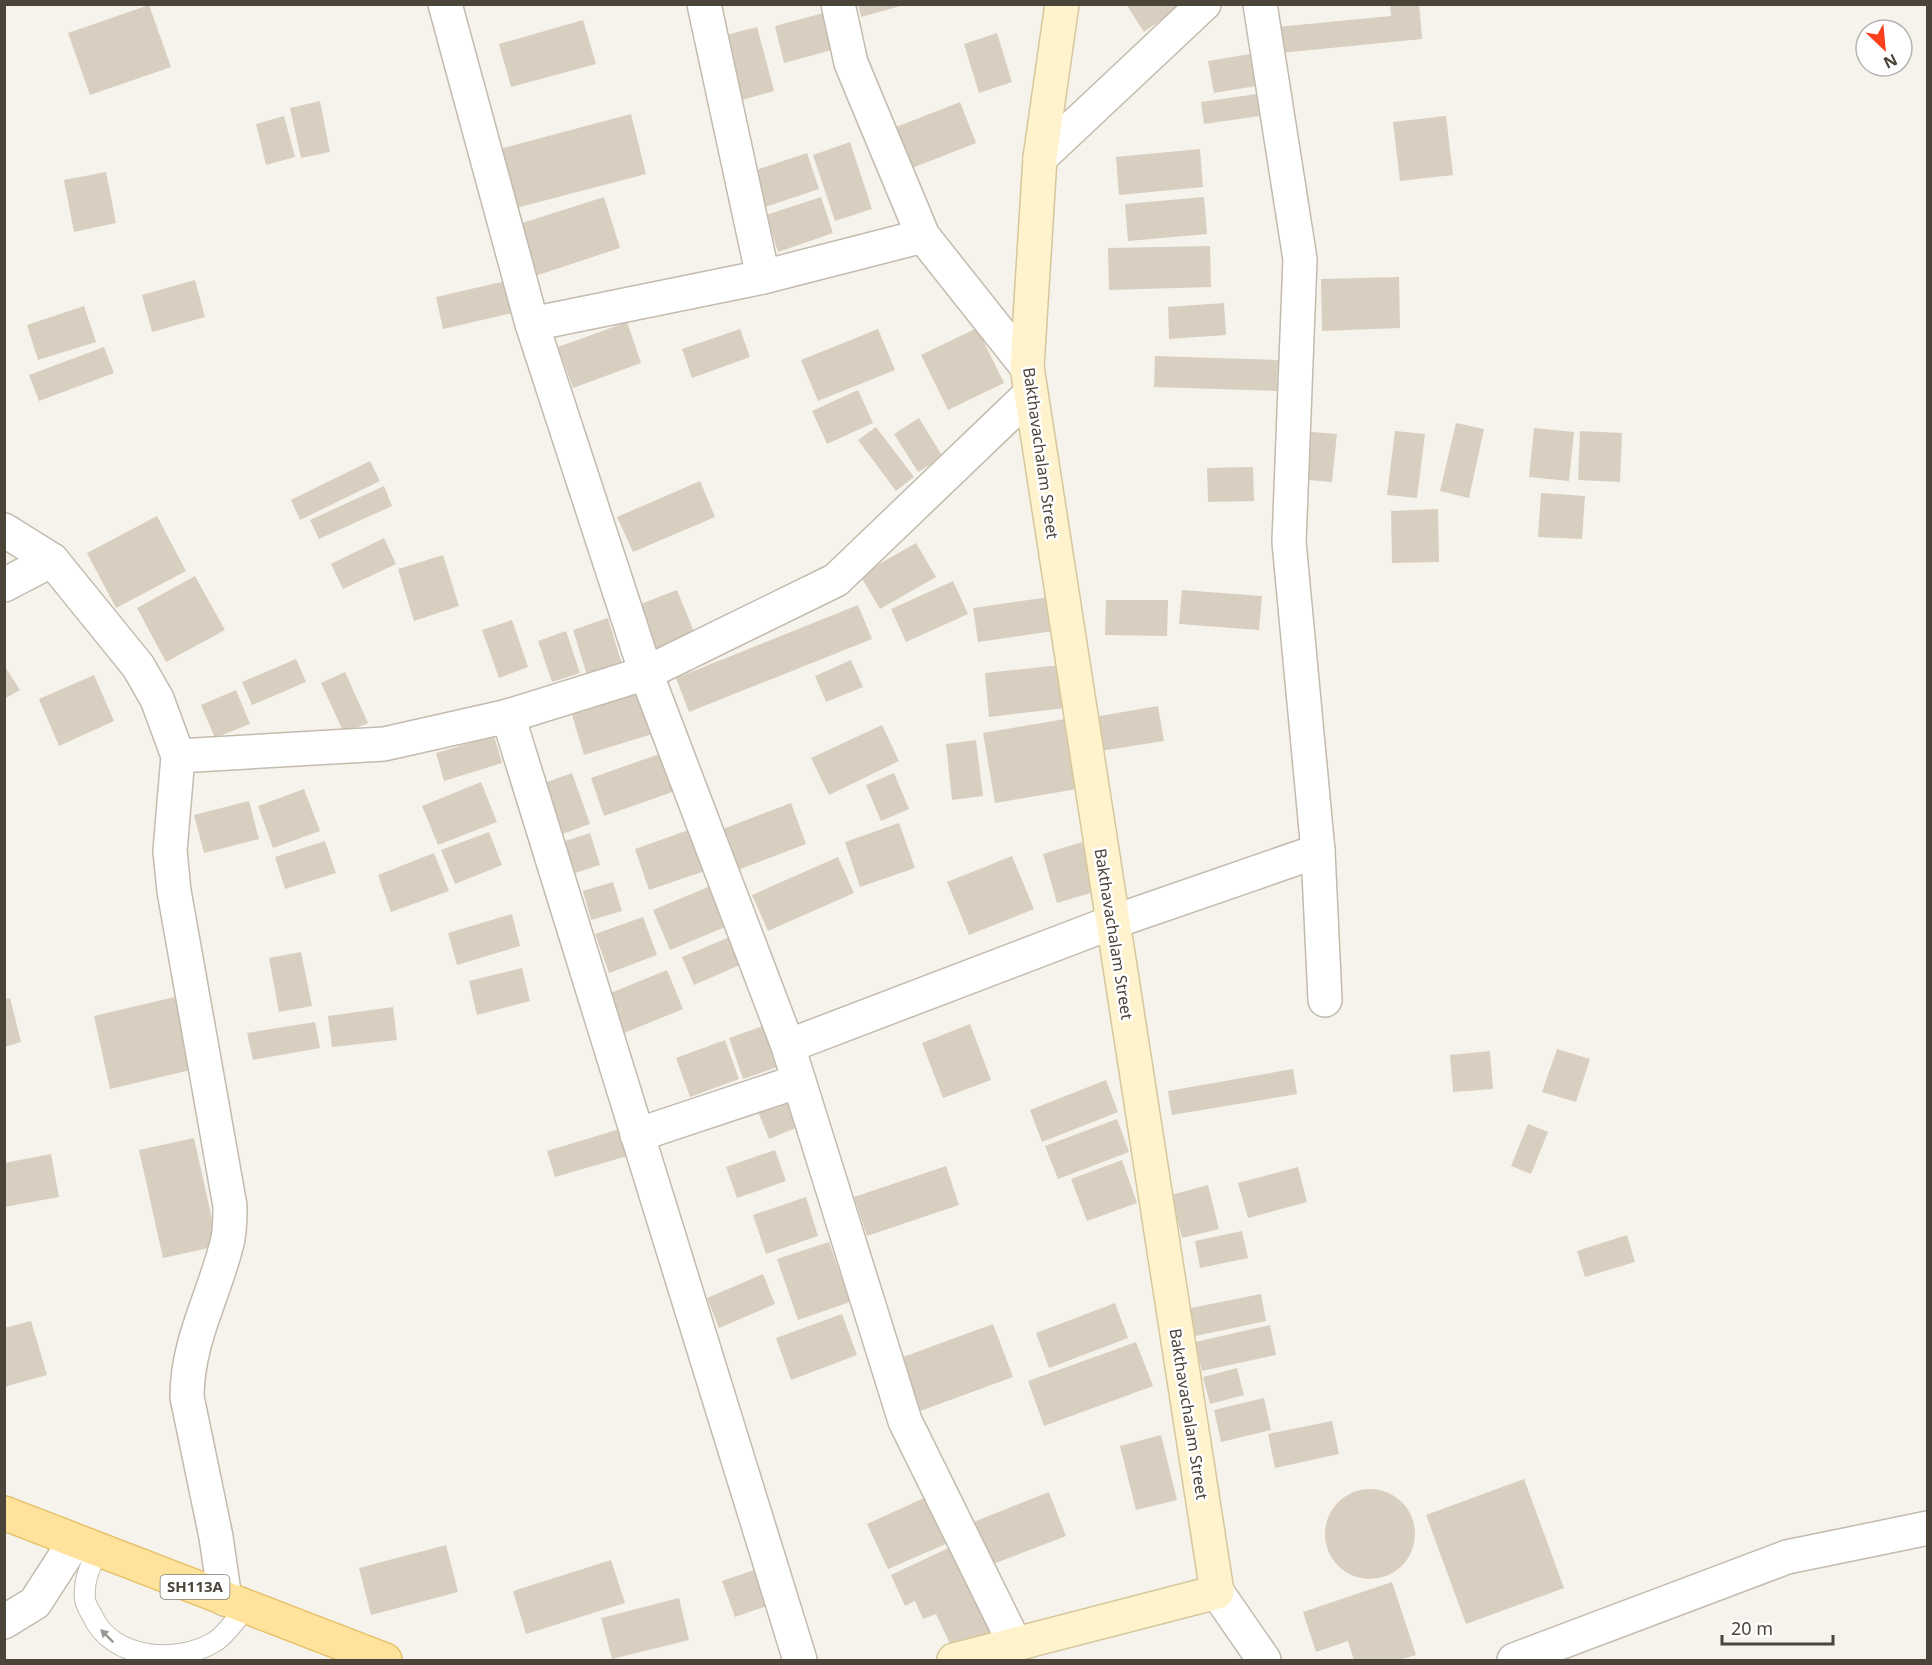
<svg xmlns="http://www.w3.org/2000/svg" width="1932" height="1665" font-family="'Noto Sans',sans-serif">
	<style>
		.building { fill: #d8cfc1 }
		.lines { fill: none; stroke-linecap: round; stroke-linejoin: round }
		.lane-casing { stroke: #c2bbae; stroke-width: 22 }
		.street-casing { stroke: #c2bbae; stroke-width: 36 }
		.secondary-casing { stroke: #d6c79b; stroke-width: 36 }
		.primary-casing { stroke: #e6c16a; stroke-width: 36 }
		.lane { stroke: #fff; stroke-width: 20 }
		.street { stroke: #fff; stroke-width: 33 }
		.secondary { stroke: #fff3cd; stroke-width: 33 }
		.primary { stroke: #ffe39c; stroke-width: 33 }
		.oneway { fill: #9c9892 }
		.labels { text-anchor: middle; stroke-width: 5; stroke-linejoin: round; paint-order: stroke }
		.shield { fill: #fff; stroke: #817c74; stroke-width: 1.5 }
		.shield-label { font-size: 15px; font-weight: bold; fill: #4b4439 }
		.street-label { font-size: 16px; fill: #4b4439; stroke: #fff }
	</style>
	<rect width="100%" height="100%" fill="#f6f3ec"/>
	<g class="building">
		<polygon points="858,4 904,4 904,5 861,17"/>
		<polygon points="1126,4 1184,4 1144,32"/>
		<polygon points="1390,4 1419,4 1422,39 1280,53 1277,27 1391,16"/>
		<polygon points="149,5 171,67 90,95 68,33"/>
		<polygon points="827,12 836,49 784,63 775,26"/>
		<polygon points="583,20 596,64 511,87 499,44"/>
		<polygon points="757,27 774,91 735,102 718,37"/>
		<polygon points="997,33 1012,82 979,93 964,44"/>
		<polygon points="1250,54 1256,86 1214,93 1208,61"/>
		<polygon points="1270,92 1273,114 1204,124 1201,102"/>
		<polygon points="320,101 330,152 301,158 290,108"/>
		<polygon points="960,102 976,143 907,170 891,129"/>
		<polygon points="631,114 646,174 516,208 500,149"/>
		<polygon points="284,116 295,157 266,165 256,124"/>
		<polygon points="1446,116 1453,175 1400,181 1393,122"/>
		<polygon points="850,142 872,209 835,221 813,155"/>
		<polygon points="1200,149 1203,187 1119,195 1116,157"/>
		<polygon points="807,153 819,189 762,208 750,172"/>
		<polygon points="106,172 116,223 74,232 64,180"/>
		<polygon points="604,197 620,248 532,277 516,225"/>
		<polygon points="821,197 833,233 778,252 766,215"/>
		<polygon points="1204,197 1207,234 1128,241 1125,204"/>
		<polygon points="1210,246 1211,287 1109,290 1108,248"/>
		<polygon points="1399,277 1400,328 1322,331 1321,279"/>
		<polygon points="514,279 521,311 443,329 436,297"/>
		<polygon points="195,280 205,317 152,332 142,295"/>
		<polygon points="1224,303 1226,335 1169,339 1168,307"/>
		<polygon points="84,306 96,342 38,360 27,325"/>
		<polygon points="627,322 641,363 573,388 558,347"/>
		<polygon points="977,328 1004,383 948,410 921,355"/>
		<polygon points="740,329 750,357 692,378 682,349"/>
		<polygon points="878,329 895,370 818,401 801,360"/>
		<polygon points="104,347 114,373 39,401 29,375"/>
		<polygon points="1155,356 1278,360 1277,391 1154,387"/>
		<polygon points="858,390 873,423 827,444 812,411"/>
		<polygon points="919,418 943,457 918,472 894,434"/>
		<polygon points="1456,423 1484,429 1469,498 1440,491"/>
		<polygon points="876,427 914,477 896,491 858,440"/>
		<polygon points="1534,428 1574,432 1569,481 1529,477"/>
		<polygon points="1299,431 1337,434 1332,482 1295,479"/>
		<polygon points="1395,431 1425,434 1417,498 1387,495"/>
		<polygon points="1580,431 1622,433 1620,482 1578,480"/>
		<polygon points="370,461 380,481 300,520 291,500"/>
		<polygon points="1253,467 1254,501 1208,502 1207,468"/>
		<polygon points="700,481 715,517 633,552 617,517"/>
		<polygon points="384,486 392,506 319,539 310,520"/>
		<polygon points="1541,493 1585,496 1582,539 1538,537"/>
		<polygon points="1438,509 1439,562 1392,563 1391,511"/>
		<polygon points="157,516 186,571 116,608 87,553"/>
		<polygon points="384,538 396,564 343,589 331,564"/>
		<polygon points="916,543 936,577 880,609 860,575"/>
		<polygon points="443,555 459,606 414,621 398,569"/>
		<polygon points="195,576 225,630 166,662 137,608"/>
		<polygon points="953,581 968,614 906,642 891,609"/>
		<polygon points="677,590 697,639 649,658 630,608"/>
		<polygon points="1182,590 1262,596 1259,630 1179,624"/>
		<polygon points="1049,597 1054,631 978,642 973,608"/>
		<polygon points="1106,600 1168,600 1167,636 1105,635"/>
		<polygon points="858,605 872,639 689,712 676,678"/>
		<polygon points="608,618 622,664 587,675 573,630"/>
		<polygon points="512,620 528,667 499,678 482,630"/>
		<polygon points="566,631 580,673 552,682 538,641"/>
		<polygon points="296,659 306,682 252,705 242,682"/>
		<polygon points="851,660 863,687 826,702 815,676"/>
		<polygon points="4,665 20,690 4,699"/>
		<polygon points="1061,665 1065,708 989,717 985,673"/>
		<polygon points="345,672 368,723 344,733 321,683"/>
		<polygon points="94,675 114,721 59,746 39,699"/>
		<polygon points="236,690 250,724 215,738 201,705"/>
		<polygon points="649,690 662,731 584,755 572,715"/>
		<polygon points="1158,706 1164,741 1100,751 1094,717"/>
		<polygon points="1065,719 1077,789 995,803 983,733"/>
		<polygon points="882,725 899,761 829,795 811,758"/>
		<polygon points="494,736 502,763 444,781 436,753"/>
		<polygon points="976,740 983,796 952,800 946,744"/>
		<polygon points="668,751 681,789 604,816 591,778"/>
		<polygon points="572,773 590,824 554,837 536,786"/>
		<polygon points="894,773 909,809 881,821 866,785"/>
		<polygon points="481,782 497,822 438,845 422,806"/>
		<polygon points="304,789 320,831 273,848 258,806"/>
		<polygon points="249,801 259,839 204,853 194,815"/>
		<polygon points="791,803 806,844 738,870 723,829"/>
		<polygon points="899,823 915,868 860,887 845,842"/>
		<polygon points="697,827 711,869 649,890 635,849"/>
		<polygon points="489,832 502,865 455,884 441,850"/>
		<polygon points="590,833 600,865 566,876 556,844"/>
		<polygon points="325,841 336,873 285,889 275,857"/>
		<polygon points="1082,842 1097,891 1057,903 1043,854"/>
		<polygon points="434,853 449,891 391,912 378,875"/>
		<polygon points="1012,856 1034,909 969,935 947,882"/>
		<polygon points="838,857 854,893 768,931 752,895"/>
		<polygon points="613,882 622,911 591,920 583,891"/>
		<polygon points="713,885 730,925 670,950 653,910"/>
		<polygon points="512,914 520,946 457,965 448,933"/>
		<polygon points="643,917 657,955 609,973 595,934"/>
		<polygon points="739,933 751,960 694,985 682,957"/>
		<polygon points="301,952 312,1006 279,1012 269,958"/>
		<polygon points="522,968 530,1001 477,1015 469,981"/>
		<polygon points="667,970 683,1009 624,1033 608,994"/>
		<polygon points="179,996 195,1069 110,1089 94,1016"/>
		<polygon points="10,998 21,1042 4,1047 4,999"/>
		<polygon points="393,1007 397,1040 332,1047 328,1016"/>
		<polygon points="315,1022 320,1048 253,1060 247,1033"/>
		<polygon points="769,1024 783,1065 743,1079 729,1038"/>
		<polygon points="970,1024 991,1080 943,1098 922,1043"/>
		<polygon points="725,1040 739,1079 690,1097 676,1058"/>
		<polygon points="1557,1049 1590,1059 1576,1102 1542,1092"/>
		<polygon points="1490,1051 1493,1089 1453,1092 1450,1055"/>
		<polygon points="1293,1069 1297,1094 1172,1115 1168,1091"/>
		<polygon points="1106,1080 1118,1112 1042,1142 1030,1110"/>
		<polygon points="784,1092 798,1127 769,1139 755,1104"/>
		<polygon points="1117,1119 1129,1152 1058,1179 1045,1146"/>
		<polygon points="1528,1124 1548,1132 1531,1174 1511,1166"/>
		<polygon points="623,1128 631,1155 555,1177 547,1151"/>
		<polygon points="194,1138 218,1246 163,1258 139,1150"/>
		<polygon points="775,1150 786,1181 737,1198 726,1167"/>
		<polygon points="51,1154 59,1197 4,1207 4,1163"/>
		<polygon points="1122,1160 1137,1203 1087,1221 1071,1179"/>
		<polygon points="946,1166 959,1205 867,1236 854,1197"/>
		<polygon points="1298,1167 1307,1202 1248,1218 1238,1183"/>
		<polygon points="1208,1185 1219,1229 1182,1238 1171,1195"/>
		<polygon points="806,1197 818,1236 766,1254 753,1215"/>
		<polygon points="1242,1231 1248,1258 1200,1268 1195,1241"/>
		<polygon points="1627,1235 1635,1262 1585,1277 1577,1251"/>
		<polygon points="829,1242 850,1302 798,1320 777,1259"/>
		<polygon points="763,1274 775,1304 719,1328 707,1298"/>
		<polygon points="1261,1294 1266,1321 1191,1337 1186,1309"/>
		<polygon points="1115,1303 1128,1338 1049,1368 1036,1333"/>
		<polygon points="842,1314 857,1355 791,1380 776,1338"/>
		<polygon points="31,1321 47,1375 4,1387 4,1328"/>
		<polygon points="993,1324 1013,1377 912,1414 892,1361"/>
		<polygon points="1270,1325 1276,1355 1202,1371 1195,1342"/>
		<polygon points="1136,1342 1153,1386 1044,1426 1028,1381"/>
		<polygon points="1237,1368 1244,1395 1210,1404 1203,1377"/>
		<polygon points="1264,1398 1271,1430 1221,1442 1214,1410"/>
		<polygon points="1332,1421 1339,1454 1275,1468 1268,1434"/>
		<polygon points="1161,1435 1177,1500 1136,1510 1120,1446"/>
		<polygon points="1524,1479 1564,1588 1466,1624 1426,1515"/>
		<circle cx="1370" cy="1534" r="45"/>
		<polygon points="1049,1492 1066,1536 983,1568 966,1525"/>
		<polygon points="935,1493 955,1540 888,1569 867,1524"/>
		<polygon points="959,1543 1000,1631 954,1652 936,1614 923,1619 915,1601 905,1606 891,1575"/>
		<polygon points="446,1545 458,1592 371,1615 359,1568"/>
		<polygon points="611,1560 625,1603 526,1634 513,1591"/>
		<polygon points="757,1569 770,1605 735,1617 722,1581"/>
		<polygon points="1392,1582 1416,1655 1399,1660 1354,1660 1348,1641 1316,1652 1303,1612"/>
		<polygon points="679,1598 689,1640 612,1659 601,1618"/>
	</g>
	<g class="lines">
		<g class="lane-casing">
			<path id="lane" d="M98 1550C91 1565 83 1580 85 1598 85 1604 89 1610 92 1615 111 1660 178 1665 216 1641 227 1633 237 1618 247 1607"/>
		</g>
		<g class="street-casing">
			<g id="street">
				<polyline points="445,4 532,324 646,673 788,1046 905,1421 1015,1644"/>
				<polyline points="704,4 763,277"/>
				<polyline points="838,4 851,63 923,236 1027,367"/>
				<polyline points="1260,4 1300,259 1289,542 1318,851 1325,1000"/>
				<polyline points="1040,158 1204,4"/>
				<polyline points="532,324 763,277 923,236"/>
				<path d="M4 530 52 560 138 666 157 699 178 756 170 851 174 891 230 1206C230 1218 230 1232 227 1243 214 1296 187 1341 187 1397L216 1537 225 1599"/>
				<polyline points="4,585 52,560"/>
				<polyline points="508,716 800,1660"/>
				<polyline points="178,756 384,744 508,716 646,673 836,580 1030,394"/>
				<polyline points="788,1046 1113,922 1318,851"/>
				<polyline points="637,1135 799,1081"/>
				<polyline points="1217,1592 1264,1660"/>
				<polyline points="4,1622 35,1603 75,1541"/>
				<polyline points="1514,1660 1787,1557 1928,1528"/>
			</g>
		</g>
		<g class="secondary-casing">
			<polyline id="secondary" points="954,1660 1217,1592 1027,367 1040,158 1062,4"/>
		</g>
		<g class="primary-casing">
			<polyline id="primary" points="4,1513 385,1660"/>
		</g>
		<use href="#lane" class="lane"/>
		<use href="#street" class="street"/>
		<use href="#secondary" class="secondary"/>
		<use href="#primary" class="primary"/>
	</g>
	<defs><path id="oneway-solid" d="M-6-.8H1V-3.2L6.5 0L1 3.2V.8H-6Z" transform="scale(1.5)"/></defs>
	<use class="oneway" href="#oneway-solid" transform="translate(107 1636) rotate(-135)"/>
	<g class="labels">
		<rect class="shield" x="160.5" y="1575" width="69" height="24" rx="4.5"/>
		<g class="shield-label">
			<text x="195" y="1592">SH113A</text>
		</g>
		<g class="street-label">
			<text transform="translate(1041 453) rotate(82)" y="6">Bakthavachalam Street</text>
			<text transform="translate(1114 934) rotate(81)" y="6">Bakthavachalam Street</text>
			<text transform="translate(1189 1414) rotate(81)" y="6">Bakthavachalam Street</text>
		</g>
	</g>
	<rect width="1932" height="1665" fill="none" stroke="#4b4439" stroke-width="12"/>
	<g transform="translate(1884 48) rotate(154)"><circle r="28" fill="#ffffff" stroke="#b7b4b0" stroke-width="1.5"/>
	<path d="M0-4.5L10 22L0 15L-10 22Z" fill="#fc3f1d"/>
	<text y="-9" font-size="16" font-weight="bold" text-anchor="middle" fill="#4b4439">N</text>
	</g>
	<path d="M1722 1635v9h111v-9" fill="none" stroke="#4b4439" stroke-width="3"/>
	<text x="1731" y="1635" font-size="18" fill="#4b4439" stroke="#ffffff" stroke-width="4.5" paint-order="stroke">20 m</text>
</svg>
